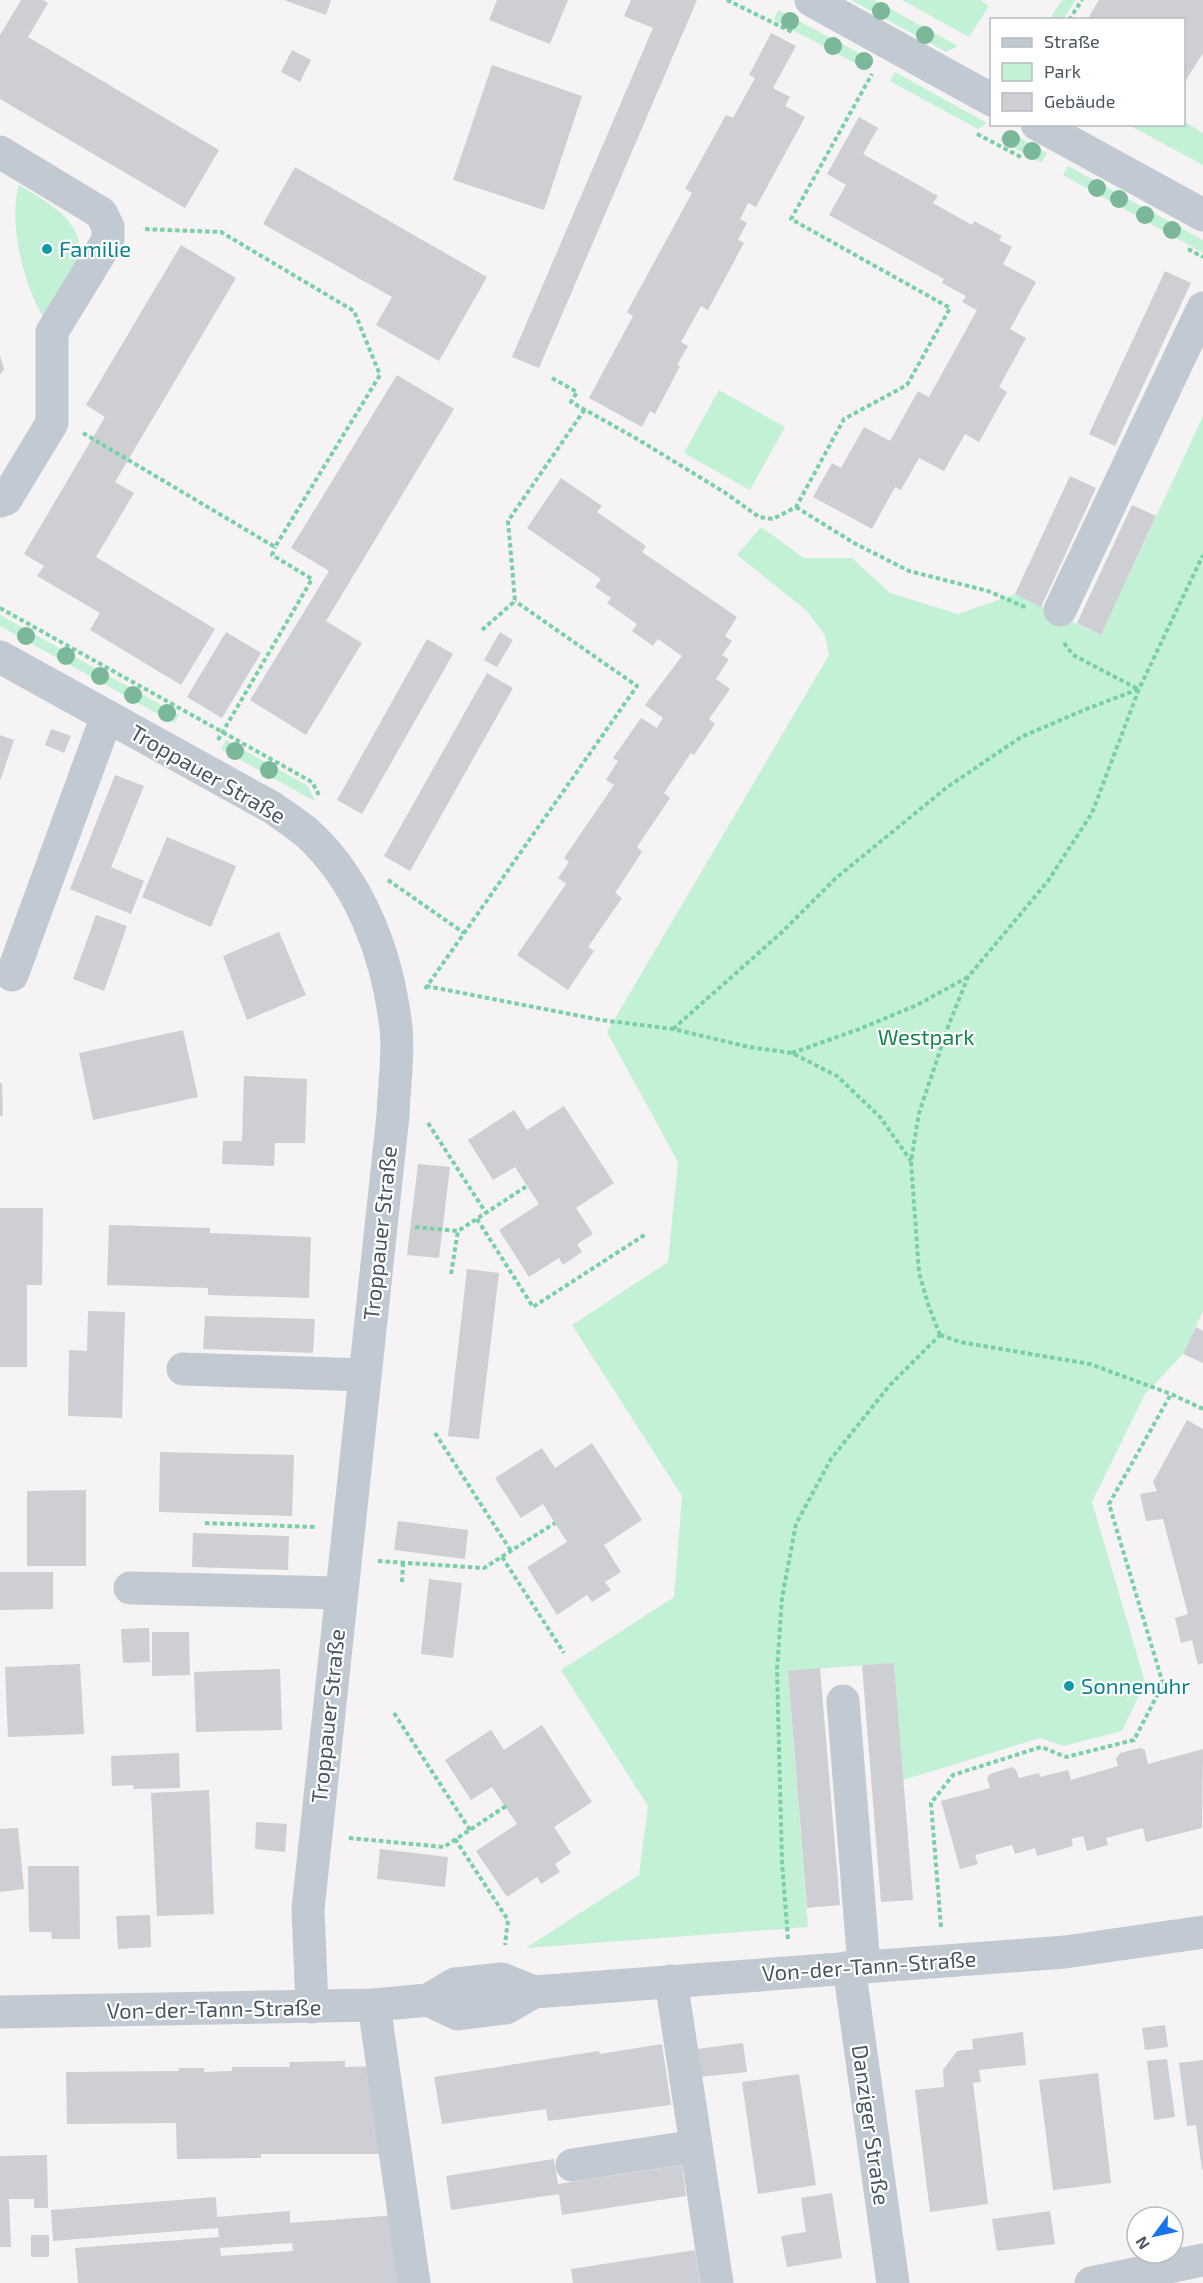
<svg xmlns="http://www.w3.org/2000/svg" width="1203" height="2283" font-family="'Exo 2',sans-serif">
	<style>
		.green { fill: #c3f1d5 }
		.building { fill: #cdcfd5; fill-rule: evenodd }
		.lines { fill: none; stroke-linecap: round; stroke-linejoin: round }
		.path { stroke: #7ad0a6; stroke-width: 4; stroke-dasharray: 4.5 3; stroke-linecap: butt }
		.minor { stroke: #c1cad2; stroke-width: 33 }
		.tree { fill: #7bb799 }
		.culture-dot { fill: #0f9aa8; stroke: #fff; stroke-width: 2 }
		.labels { text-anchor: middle; stroke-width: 4.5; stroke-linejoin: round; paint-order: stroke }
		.culture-label { font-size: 22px; fill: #0d838f; stroke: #fff; text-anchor: start }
		.street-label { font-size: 22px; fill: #4a5661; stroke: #fff }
		.park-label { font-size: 22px; fill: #17864f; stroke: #fff }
	</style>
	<rect width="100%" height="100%" fill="#f5f3f3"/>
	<g class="green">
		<polygon points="851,0 874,0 958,46 946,52"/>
		<polygon points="902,0 980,0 989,6 969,37"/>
		<polygon points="1062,0 1076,0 1063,19 1050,19"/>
		<polygon points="778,10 874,61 868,70 774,20"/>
		<polygon points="895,72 987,123 978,129 890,81"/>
		<polygon points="1184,121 1203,133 1203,165 1129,125 1184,124"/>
		<polygon points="1005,130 1047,153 1041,163 1000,140"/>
		<polygon points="1068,166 1203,240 1203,253 1063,175"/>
		<path d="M19 185C45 201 94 225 75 265 67 283 53 300 43 317 23 282 8 223 19 185Z"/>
		<polygon points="719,390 785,427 750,490 684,453"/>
		<polygon points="1203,416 1203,1311 1183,1354 1145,1394 1092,1502 1145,1682 1122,1731 1064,1746 1040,1738 903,1780 894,1663 788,1671 808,1927 526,1948 639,1875 648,1806 561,1670 674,1597 682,1496 572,1325 668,1262 678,1162 607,1032 829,655 825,635 806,610 737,555 761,527 804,558 852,558 890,593 958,614 1015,594 1101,635"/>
		<polygon points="0,615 179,715 174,723 0,626"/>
		<polygon points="226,740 308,786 316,802 221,749"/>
	</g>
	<g class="building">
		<polygon points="21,0 43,0 48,3 28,37 219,150 185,208 0,99 0,35"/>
		<polygon points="284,0 331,0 326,15"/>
		<polygon points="497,0 568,0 550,44 489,20"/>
		<polygon points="631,0 697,0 539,368 512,357 653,28 624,16"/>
		<polygon points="1099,0 1203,0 1203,53 1184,83 1184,20 1087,20"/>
		<polygon points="771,33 796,46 773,88 790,97 785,106 805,117 756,207 748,203 740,219 747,223 738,240 744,243 708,310 701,306 681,342 688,346 677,365 680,366 655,414 650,411 642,427 589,398 633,316 627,312 692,193 685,189 726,115 733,118 755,78 749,75"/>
		<polygon points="292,50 311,60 300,82 281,72"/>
		<polygon points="492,65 582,96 544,210 453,180"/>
		<polygon points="859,117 878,128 863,154 938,196 933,203 972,225 974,221 1002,236 999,240 1012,247 1003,264 1036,282 1010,329 1026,338 999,387 1007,392 979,442 965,434 944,471 919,458 901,490 895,487 872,529 813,497 832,463 841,468 864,427 890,441 918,391 929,397 977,310 962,302 966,296 942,283 944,279 829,215 846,185 827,174"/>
		<polygon points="295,167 487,277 439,361 376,325 392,297 263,224"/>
		<polygon points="181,245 236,278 115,482 134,493 96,557 215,629 181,685 90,630 100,613 37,576 44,566 24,554 105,417 86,405"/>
		<polygon points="1165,271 1191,283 1115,446 1089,434"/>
		<polygon points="0,356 4,369 0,375"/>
		<polygon points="397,375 454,409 326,621 362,643 306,735 250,700 329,571 291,548"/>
		<polygon points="1070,476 1096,488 1041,607 1015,594"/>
		<polygon points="561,478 602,506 597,512 646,546 642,552 737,617 725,636 732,641 722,655 729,659 716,679 730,689 709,719 715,724 694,755 691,753 664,793 670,798 637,847 642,852 615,893 622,898 588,947 594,951 568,990 517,955 566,884 558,878 569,862 564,858 614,785 606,780 618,761 613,758 641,718 657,728 663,718 645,705 682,656 658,639 653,646 632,631 637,624 607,603 611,598 595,587 601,579 527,528"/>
		<polygon points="1132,505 1156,516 1101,635 1077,623"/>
		<polygon points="226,632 261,653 222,718 187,697"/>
		<polygon points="500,632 513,640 497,667 484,660"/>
		<polygon points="427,639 453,654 362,814 337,800"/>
		<polygon points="487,673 513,688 410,871 384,856"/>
		<polygon points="51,729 71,736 64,753 45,745"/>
		<polygon points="0,735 14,740 0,781"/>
		<polygon points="115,775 144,786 111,867 144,881 131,914 70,889"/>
		<polygon points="167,837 236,866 211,927 142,897"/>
		<polygon points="96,915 127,926 104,991 73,979"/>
		<polygon points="279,932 306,995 247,1020 223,956"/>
		<polygon points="183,1030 198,1097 93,1120 79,1053"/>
		<polygon points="244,1076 307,1079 305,1143 275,1143 274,1166 222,1164 223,1141 242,1141"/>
		<polygon points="0,1083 2,1083 3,1116 0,1116"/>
		<polygon points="564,1106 614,1183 576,1208 593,1234 577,1244 582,1252 563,1265 559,1258 529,1277 499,1230 539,1204 515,1167 493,1180 468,1140 514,1110 527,1130"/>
		<polygon points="418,1164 450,1167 439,1258 407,1255"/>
		<polygon points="0,1208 43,1208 42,1285 27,1285 27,1367 0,1367"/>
		<polygon points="109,1225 210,1228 210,1233 311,1237 309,1298 208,1295 208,1288 107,1285"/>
		<polygon points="467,1269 499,1273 479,1439 448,1436"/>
		<polygon points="88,1311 125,1312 122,1418 68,1416 69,1350 87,1351"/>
		<polygon points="205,1316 315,1319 313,1353 203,1349"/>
		<polygon points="1196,1327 1203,1331 1203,1363 1183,1354"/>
		<polygon points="1187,1420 1203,1429 1203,1663 1198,1665 1192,1640 1181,1643 1175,1618 1188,1614 1163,1519 1146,1521 1140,1494 1157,1491 1153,1482"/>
		<polygon points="592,1443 642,1520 604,1545 621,1572 605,1582 611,1590 592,1602 587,1595 557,1615 527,1567 567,1542 543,1504 521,1518 495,1478 542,1448 555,1468"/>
		<polygon points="160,1452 294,1455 292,1516 159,1512"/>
		<polygon points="86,1490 86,1566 27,1566 27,1491"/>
		<polygon points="398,1521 468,1530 465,1559 394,1550"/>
		<polygon points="193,1533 289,1536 288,1570 192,1567"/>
		<polygon points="0,1572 53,1572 53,1609 0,1610"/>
		<polygon points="429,1579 462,1583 453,1658 421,1654"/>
		<polygon points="149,1628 150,1662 123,1663 121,1629"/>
		<polygon points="152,1632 189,1632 190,1675 152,1676"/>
		<polygon points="894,1663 913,1900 881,1902 862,1665"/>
		<polygon points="80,1664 84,1734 8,1737 5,1667"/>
		<polygon points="820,1668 840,1905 807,1908 788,1671"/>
		<polygon points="280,1669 282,1730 196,1732 194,1672"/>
		<polygon points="542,1725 592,1802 554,1827 571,1853 555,1864 560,1872 541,1884 537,1877 507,1897 476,1851 517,1824 492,1787 471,1800 445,1760 491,1730 504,1750"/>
		<polygon points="1140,1748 1145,1750 1148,1764 1203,1749 1202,1828 1146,1842 1143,1828 1106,1838 1108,1845 1087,1851 1083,1836 1071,1839 1073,1846 1037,1856 1035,1848 1015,1854 1012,1845 975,1855 978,1864 960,1869 941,1801 990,1788 987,1778 990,1774 1012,1767 1016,1770 1019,1778 1039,1773 1040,1777 1068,1770 1071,1780 1118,1766 1116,1759 1120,1753"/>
		<polygon points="179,1753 180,1788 134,1789 133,1785 112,1786 111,1756"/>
		<polygon points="209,1790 214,1914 157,1916 151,1793"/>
		<polygon points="256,1822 287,1824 285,1852 255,1849"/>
		<polygon points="18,1828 24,1889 0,1892 0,1829"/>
		<polygon points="380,1849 448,1857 445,1887 377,1879"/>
		<polygon points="28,1866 79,1866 80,1939 52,1939 51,1932 29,1932"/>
		<polygon points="150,1915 151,1947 118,1949 116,1916"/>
		<polygon points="1165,2025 1168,2047 1145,2050 1142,2028"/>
		<polygon points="1023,2032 1026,2065 979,2070 981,2082 973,2083 988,2204 930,2212 915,2090 944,2087 943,2070 957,2051 973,2049 972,2039"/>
		<polygon points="743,2043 747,2072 700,2077 697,2049"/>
		<polygon points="662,2044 671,2105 548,2121 546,2109 442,2124 434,2077 599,2051 600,2054"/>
		<polygon points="1167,2059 1175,2117 1154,2120 1147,2061"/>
		<polygon points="1203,2060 1203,2170 1202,2170 1196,2125 1187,2126 1179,2063"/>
		<polygon points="345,2061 345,2067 375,2066 384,2154 261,2154 261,2158 177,2159 176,2123 67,2124 66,2072 179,2071 179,2068 204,2068 204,2072 232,2071 232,2067 290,2067 289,2062"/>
		<polygon points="1098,2073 1111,2183 1053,2190 1039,2080"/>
		<polygon points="799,2074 816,2185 758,2194 742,2082"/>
		<polygon points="47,2155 48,2208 34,2208 34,2199 9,2199 11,2247 0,2247 0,2156"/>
		<polygon points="554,2159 558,2184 682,2165 686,2196 562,2215 559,2194 451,2210 446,2176"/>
		<polygon points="832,2193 842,2258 787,2267 781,2236 806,2232 801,2198"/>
		<path d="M216 2197 217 2217 290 2211V2223L397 2215 403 2283H78L75 2248 219 2237 218 2228 53 2241 51 2210ZM292 2243 293 2251 221 2256 220 2248Z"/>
		<polygon points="1050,2211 1055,2244 997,2251 992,2219"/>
		<rect x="31" y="2235" width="18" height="22"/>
		<polygon points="695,2250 700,2283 573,2283 571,2269"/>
	</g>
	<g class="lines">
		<g class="path">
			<polyline points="727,0 794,33"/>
			<polyline points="1069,20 1082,0"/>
			<polyline points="977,134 1021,157"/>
			<polyline points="1188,249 1203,257"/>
			<polyline points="552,378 577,392 571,402 639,440 724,492 759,517 773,519 796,507 844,419 907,385 950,308 791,219 872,74"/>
			<polyline points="83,433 275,547 380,375 354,311 221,232 142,229"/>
			<polyline points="796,507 854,543 909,571 988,591 1027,608"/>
			<polyline points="0,608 312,782 320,797"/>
			<polyline points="482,630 515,601 508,521 585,409"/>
			<polyline points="1064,643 1073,655 1138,689"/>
			<polyline points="218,740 312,579 272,555 275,547"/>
			<polyline points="388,880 464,933"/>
			<polyline points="426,986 601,1020 673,1029 749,1047 792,1053 837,1076 880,1117 911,1161"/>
			<polyline points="425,989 637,686 515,601"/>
			<polyline points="673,1029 781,933 836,878 946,788 1021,737 1089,708 1139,689"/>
			<polyline points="792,1053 857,1030 917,1005 968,977"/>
			<polyline points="428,1123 486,1213"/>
			<polyline points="477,1219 533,1307 646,1234"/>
			<polyline points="415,1227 458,1231 527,1186"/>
			<polyline points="451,1274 458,1231"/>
			<polyline points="940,1335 929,1307 919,1273 911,1161 919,1113 949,1024 968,977 1048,881 1092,813 1139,689 1203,555"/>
			<polyline points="940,1335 960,1342 1090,1364 1171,1394"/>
			<polyline points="435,1433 511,1551"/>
			<polyline points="205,1523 315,1527"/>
			<polyline points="502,1557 564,1653"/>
			<polyline points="378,1561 484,1568 555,1523"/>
			<polyline points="402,1582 403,1563"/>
			<polyline points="394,1713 470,1830"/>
			<polyline points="349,1838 444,1847 506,1806"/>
			<polyline points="455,1839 508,1920 505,1945"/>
			<polyline points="941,1927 931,1803 953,1775 1041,1747 1066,1757 1134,1740 1163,1684 1109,1504 1171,1394 1203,1409"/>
			<polyline points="788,1939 782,1862 777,1670 782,1598 796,1524 831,1459 889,1386 940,1335"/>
		</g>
		<g class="minor">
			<polyline points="811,0 992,100"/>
			<polyline points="1037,124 1203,215"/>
			<polyline points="0,152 101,213 108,227 108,240 52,332 52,423 6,499 0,501"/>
			<polyline points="1060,610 1203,308"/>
			<path d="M0 657 273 808C284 816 296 824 306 832 361 881 388 957 396 1028 399 1056 394 1086 393 1115L308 1909 312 2007"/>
			<polyline points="12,975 107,716"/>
			<polyline points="183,1369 364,1375"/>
			<polyline points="130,1588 341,1593"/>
			<polyline points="843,1701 864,1966"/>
			<polyline points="849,1967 893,2283"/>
			<polyline points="671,1981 717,2283"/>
			<polyline points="428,2000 458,2014 506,2008 534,1992 1065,1952 1203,1932"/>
			<polyline points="374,2005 414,2283"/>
			<polyline points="0,2012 374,2005 428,2000 455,1984 502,1979 534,1992"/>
			<polyline points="572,2165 696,2146"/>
			<polyline points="1091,2283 1203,2260"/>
		</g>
	</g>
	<g class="tree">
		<circle cx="881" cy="11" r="9"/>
		<circle cx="790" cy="21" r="9"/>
		<circle cx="925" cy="35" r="9"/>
		<circle cx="833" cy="46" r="9"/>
		<circle cx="864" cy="61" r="9"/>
		<circle cx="1011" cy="139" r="9"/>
		<circle cx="1032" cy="151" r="9"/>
		<circle cx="1097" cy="188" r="9"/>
		<circle cx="1119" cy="199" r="9"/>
		<circle cx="1145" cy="215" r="9"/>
		<circle cx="1172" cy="230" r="9"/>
		<circle cx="26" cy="636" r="9"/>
		<circle cx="66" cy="656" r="9"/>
		<circle cx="100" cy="676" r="9"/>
		<circle cx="133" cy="695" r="9"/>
		<circle cx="167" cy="713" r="9"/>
		<circle cx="235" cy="751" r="9"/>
		<circle cx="269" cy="770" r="9"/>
	</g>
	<g class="culture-dot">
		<circle cx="47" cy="249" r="6"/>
		<circle cx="1069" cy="1686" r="6"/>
	</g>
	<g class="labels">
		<g class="culture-label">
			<text x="59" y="257">Familie</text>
			<text x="1081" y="1694">Sonnenuhr</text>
		</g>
		<g class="street-label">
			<text transform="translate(208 774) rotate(30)" y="8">Troppauer Straße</text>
			<text transform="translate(380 1233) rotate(-84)" y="8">Troppauer Straße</text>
			<text transform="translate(328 1716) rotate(-84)" y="8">Troppauer Straße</text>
			<text transform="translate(869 1966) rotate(-4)" y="8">Von-der-Tann-Straße</text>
			<text transform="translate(214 2009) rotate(-1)" y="8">Von-der-Tann-Straße</text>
			<text transform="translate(871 2125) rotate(82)" y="8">Danziger Straße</text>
		</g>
		<g class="park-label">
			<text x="926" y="1045">Westpark</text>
		</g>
	</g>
	<rect x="990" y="18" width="195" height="108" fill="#ffffff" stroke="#b7bbc0" stroke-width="1.5"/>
	<rect x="1002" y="38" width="30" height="9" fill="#c1cad2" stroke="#b7bbc0" stroke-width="1.5"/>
	<text x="1044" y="48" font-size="18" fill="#4a5661">Straße</text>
	<rect x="1002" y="63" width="30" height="18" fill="#c3f1d5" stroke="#b7bbc0" stroke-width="1.5"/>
	<text x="1044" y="78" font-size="18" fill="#4a5661">Park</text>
	<rect x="1002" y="93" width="30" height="18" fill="#cdcfd5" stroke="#b7bbc0" stroke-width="1.5"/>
	<text x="1044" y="108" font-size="18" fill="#4a5661">Gebäude</text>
	<g transform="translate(1155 2235) rotate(237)"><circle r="28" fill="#ffffff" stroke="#b7bbc0" stroke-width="1.5"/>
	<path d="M0-4.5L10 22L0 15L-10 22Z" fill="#1a73e8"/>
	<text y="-9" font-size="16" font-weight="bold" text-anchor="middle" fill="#4a5661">N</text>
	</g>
</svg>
